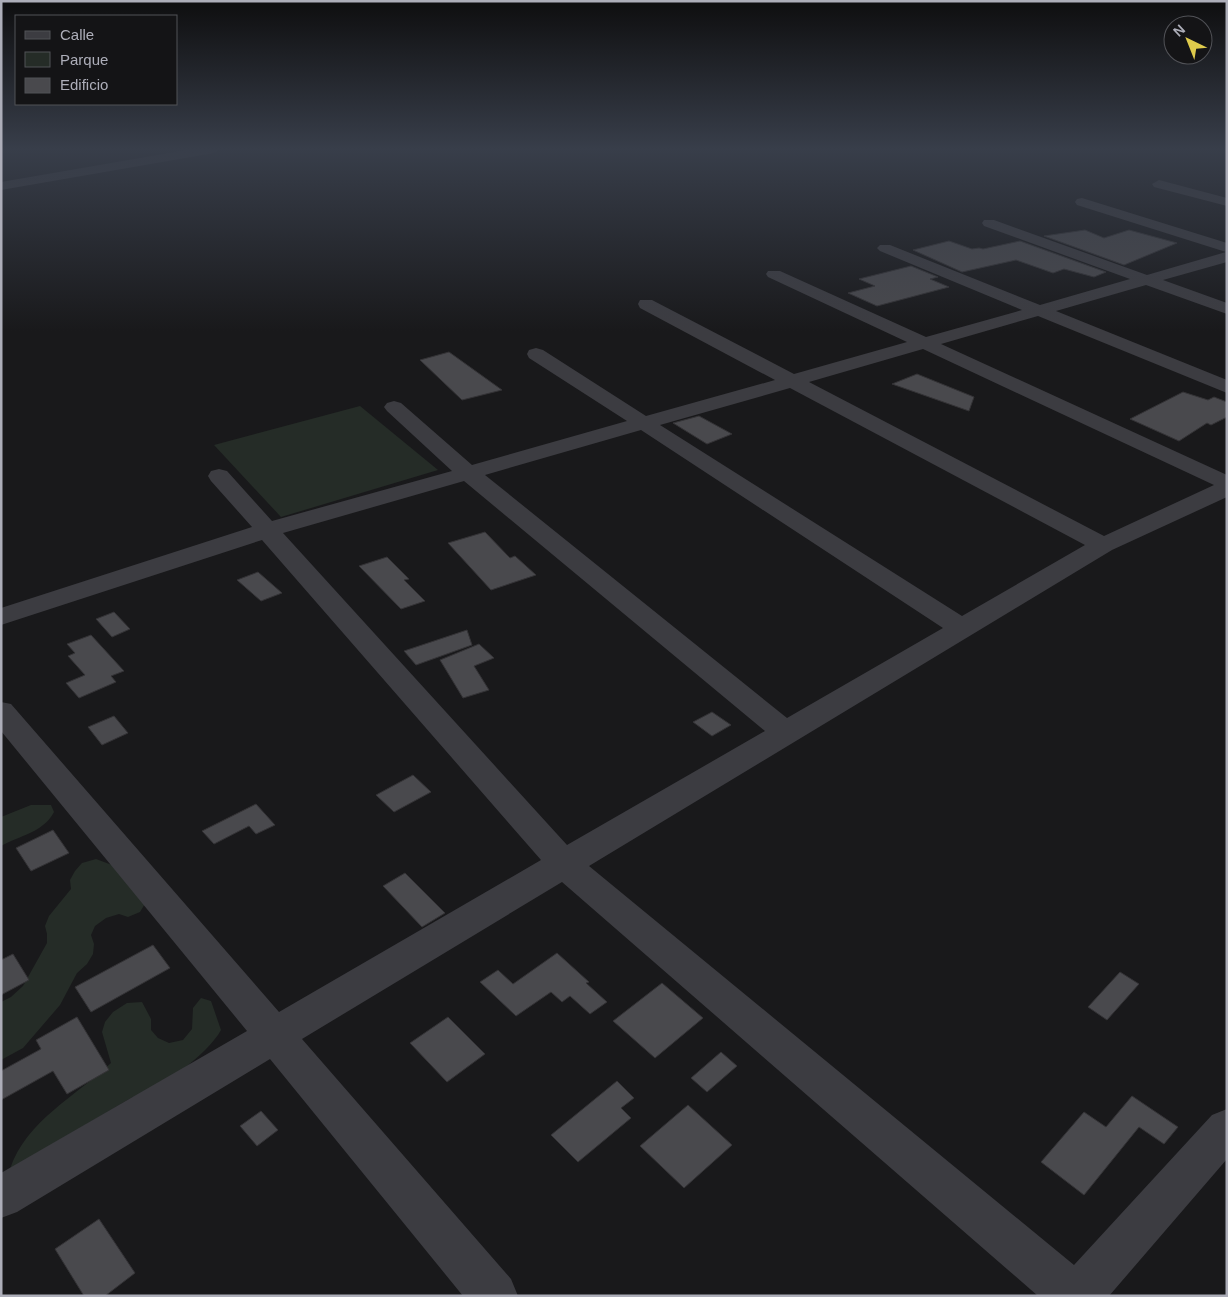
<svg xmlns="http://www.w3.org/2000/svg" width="1228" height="1297" font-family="Helvetica,sans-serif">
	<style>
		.green { fill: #252c27 }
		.building { fill: #49494d; stroke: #343336 }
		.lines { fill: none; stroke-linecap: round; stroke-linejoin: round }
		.minor { fill: #3c3c41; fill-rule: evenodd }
	</style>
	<rect width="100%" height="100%" fill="#19191b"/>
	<g class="green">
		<polygon points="360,406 438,470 281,517 214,445"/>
		<path d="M31 805H51L54 812C44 832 19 836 1 846V817Z"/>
		<polygon points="96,859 112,865 146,902 140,912 128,917 119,914 106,918 95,926 91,935 94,944 93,954 87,964 77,973 60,1005 23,1048 1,1060 1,1002 11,997 23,986 47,943 47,934 45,926 49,916 71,889 70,880 75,871 82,863"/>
		<path d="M201 998 211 1001 221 1030C208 1054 157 1092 131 1098L10 1169C26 1121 76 1096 111 1063L102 1032 105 1022 113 1012 127 1003 142 1002 151 1019V1030L158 1038 169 1043 183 1040 192 1029 193 1008Z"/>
	</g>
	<g class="building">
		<polygon points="1085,230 1104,238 1129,230 1177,243 1124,265 1044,236"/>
		<polygon points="949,241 972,249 979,248 983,249 1020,241 1106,272 1094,277 1064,269 1053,273 1016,260 962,272 913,250"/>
		<polygon points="911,266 938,277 930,279 949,287 877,306 848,293 875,286 859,279"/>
		<polygon points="449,352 502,390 462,400 420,360"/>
		<polygon points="917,374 974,397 969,411 892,384"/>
		<polygon points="1183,392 1208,400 1214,397 1227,402 1227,417 1211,425 1207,423 1179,441 1130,419"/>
		<polygon points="699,416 732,434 707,444 673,423"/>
		<polygon points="485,532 510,558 515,556 536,575 491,590 448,543"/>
		<polygon points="387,557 409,579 404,580 425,601 401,609 359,566"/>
		<polygon points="258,572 282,593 261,601 237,580"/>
		<polygon points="114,612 130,629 112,637 96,619"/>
		<polygon points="467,630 472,645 416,665 404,651"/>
		<polygon points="91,635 124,671 111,676 116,682 79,698 66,683 85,675 68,656 75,653 67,644"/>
		<polygon points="479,644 494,658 474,666 489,690 463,698 440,660"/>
		<polygon points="712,712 731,725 712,736 693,722"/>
		<polygon points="114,716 128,733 102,745 88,727"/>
		<polygon points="413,775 431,792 394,812 376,795"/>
		<polygon points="256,804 275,825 256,834 249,826 214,844 202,831"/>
		<polygon points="53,830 69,853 31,871 16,848"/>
		<polygon points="405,873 445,913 422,927 383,886"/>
		<polygon points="153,945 170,968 91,1012 75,987"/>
		<polygon points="557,953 589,982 586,983 607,1002 590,1014 570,996 562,1002 551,992 516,1016 480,982 498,970 513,984"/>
		<polygon points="13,954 29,980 1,995 1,960"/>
		<polygon points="1120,972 1139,984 1107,1020 1088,1007"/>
		<polygon points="662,983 703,1018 655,1058 613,1021"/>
		<polygon points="77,1017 109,1070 67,1094 53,1071 1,1100 1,1071 41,1049 36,1040"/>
		<polygon points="448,1017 485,1054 447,1082 410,1043"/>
		<polygon points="721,1052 737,1066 707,1092 691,1078"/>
		<polygon points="617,1081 634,1098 621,1108 631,1118 578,1162 551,1135"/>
		<polygon points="1132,1096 1178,1127 1164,1144 1139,1127 1084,1195 1041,1162 1084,1112 1106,1127"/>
		<polygon points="688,1105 732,1145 684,1188 640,1146"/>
		<polygon points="261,1111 278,1130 257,1146 240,1126"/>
		<polygon points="99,1219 135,1273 105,1296 84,1296 55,1249"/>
	</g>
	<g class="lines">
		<g class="minor">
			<polygon points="192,149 220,149 214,153 1,190 1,182"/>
			<polygon points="1159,180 1227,198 1227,206 1154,187 1152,184"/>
			<path d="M1082 198 1227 243V262L1163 280 1227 303V314L1146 285 1056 311 1227 380V393L1038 316 941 344 1227 475V497L1112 550 589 866 1074 1265 1212 1115 1227 1109V1159L1109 1296H1038L562 882 302 1039 511 1279 518 1296H463L270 1059 17 1212 1 1218V1173L247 1031 1 731V702L11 704 279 1012 541 860 262 540 1 625V608L252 527 211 481 208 476 211 471 219 469 227 471 272 521 452 471 387 411 384 407 387 403 394 401 401 403 472 465 627 421 529 358 527 354 529 350 536 348 543 350 646 416 775 380 640 308 638 304 640 300H652L794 374 907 342 768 277 766 274 768 271H780L926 337 1022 310 880 251 877 248 880 245H890L1040 305 1130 279 984 226 982 223 984 220H994L1147 275 1226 252 1077 205 1075 202 1077 199ZM923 349 1214 485 1104 536 809 382ZM790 388 1085 545 962 616 660 425ZM641 430 943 628 787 718 485 475ZM464 481 765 731 567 845 283 533Z"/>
		</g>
	</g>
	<linearGradient id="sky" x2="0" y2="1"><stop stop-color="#0e0e0f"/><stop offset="0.45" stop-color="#383e4a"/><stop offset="1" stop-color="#383e4a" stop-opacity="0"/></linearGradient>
	<rect width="1228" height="331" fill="url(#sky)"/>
	<rect width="1228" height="1297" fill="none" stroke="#adaeb9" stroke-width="5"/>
	<rect x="15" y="15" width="162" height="90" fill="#141416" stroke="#515257"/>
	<rect x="25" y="31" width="25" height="8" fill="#3c3c41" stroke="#515257"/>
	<text x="60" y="40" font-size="15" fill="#adaeb9">Calle</text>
	<rect x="25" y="52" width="25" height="15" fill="#252c27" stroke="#515257"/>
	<text x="60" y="65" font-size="15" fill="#adaeb9">Parque</text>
	<rect x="25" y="78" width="25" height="15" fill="#49494d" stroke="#515257"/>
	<text x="60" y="90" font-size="15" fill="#adaeb9">Edificio</text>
	<g transform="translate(1188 40) rotate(317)"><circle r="24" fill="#141416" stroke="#515257"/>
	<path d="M0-4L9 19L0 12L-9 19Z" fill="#dfcb4c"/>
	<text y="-8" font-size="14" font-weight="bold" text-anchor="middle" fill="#adaeb9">N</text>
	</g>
</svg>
